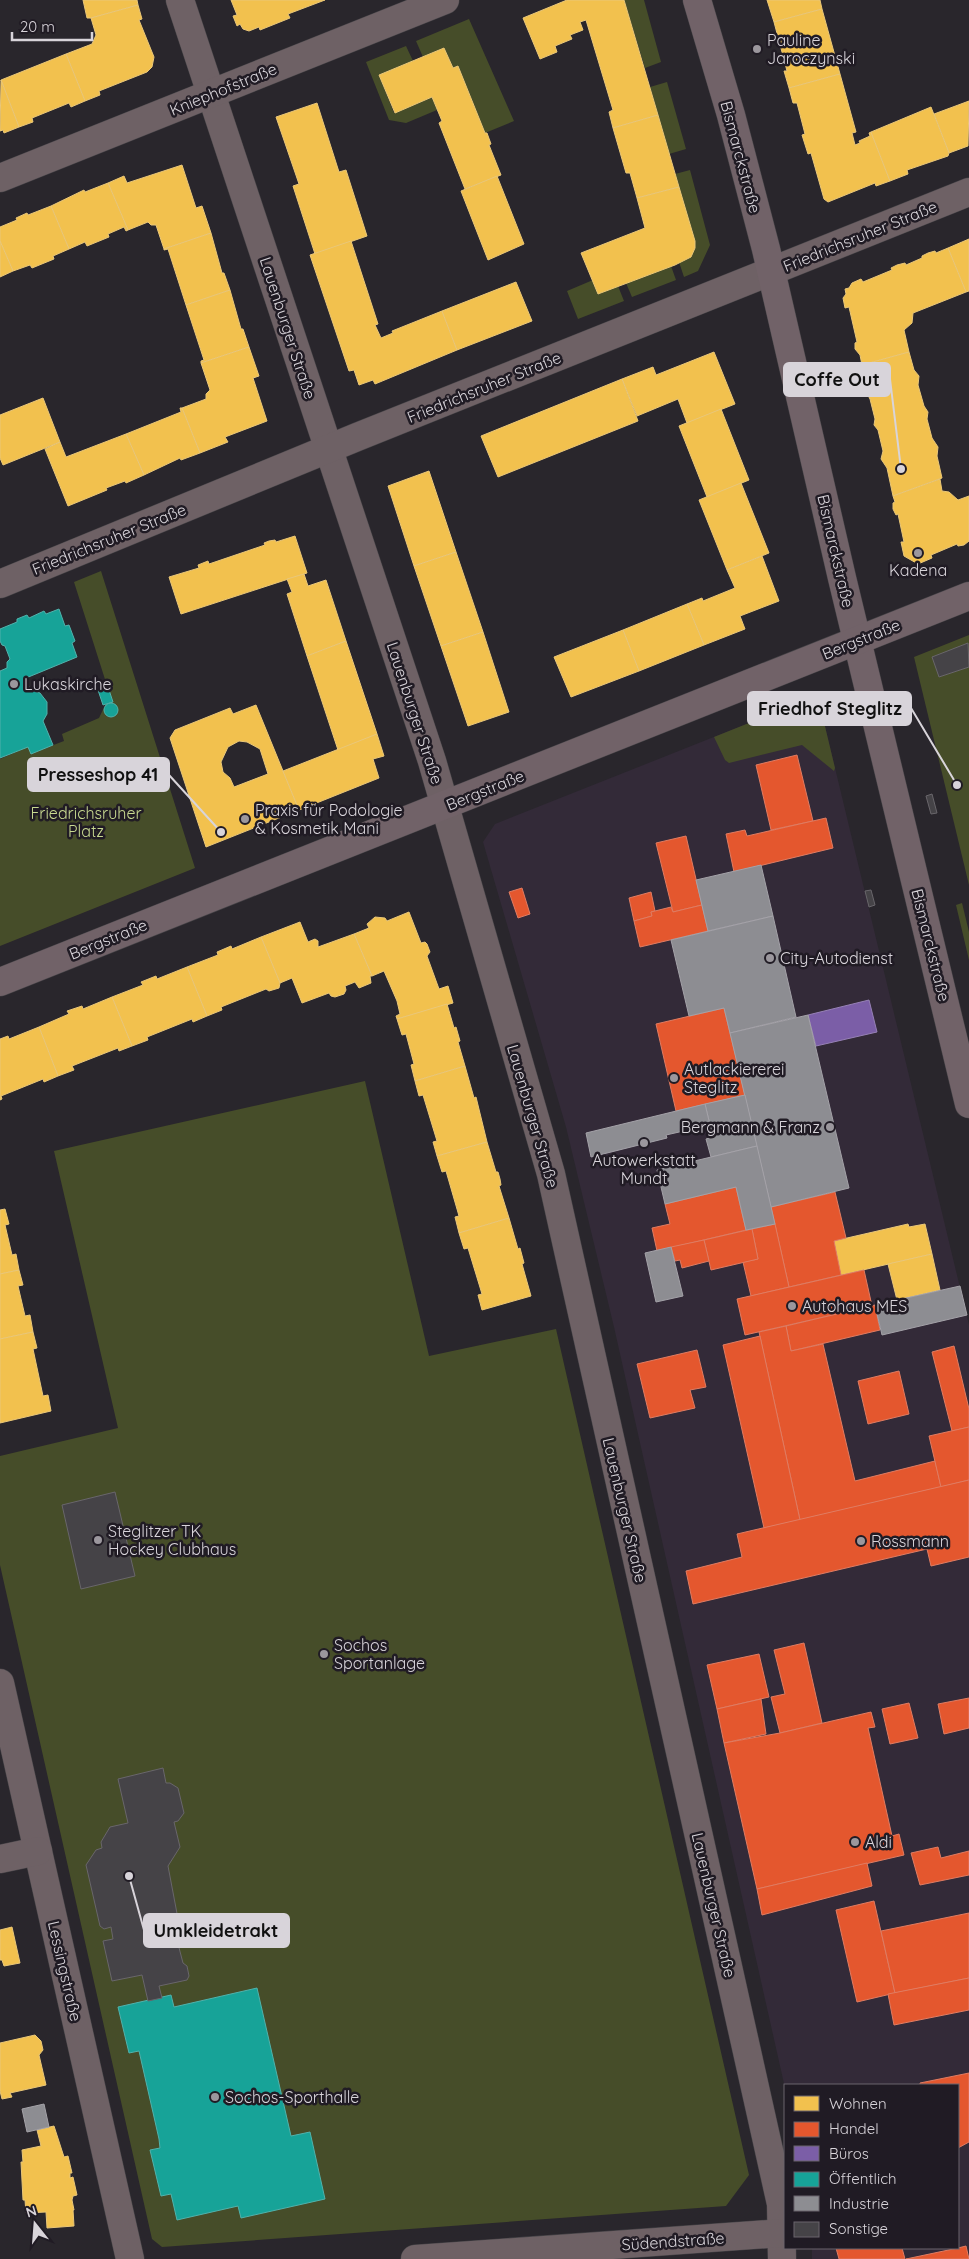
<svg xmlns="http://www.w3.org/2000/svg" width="969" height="2259" font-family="Quicksand,sans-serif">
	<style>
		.built { fill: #332a38 }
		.green { fill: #464d29 }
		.homes { fill: #f2c14e; stroke: #eac778; fill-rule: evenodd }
		.shops { fill: #e4572e; stroke: #e07c62 }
		.offices { fill: #7b5ea7; stroke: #9781b6 }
		.public { fill: #17a398; stroke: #51b2ac }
		.industry { fill: #8d8d92; stroke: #a4a2a8 }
		.building { fill: #454347; stroke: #69666b }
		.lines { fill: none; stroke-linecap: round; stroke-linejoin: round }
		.street-casing { stroke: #454347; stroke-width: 29 }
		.secondary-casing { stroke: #454347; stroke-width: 29 }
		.street { stroke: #6e6165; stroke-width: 28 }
		.secondary { stroke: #716268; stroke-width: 28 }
		.poi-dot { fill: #9b979d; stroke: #201b24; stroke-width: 2 }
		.labels { text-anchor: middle; stroke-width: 5; stroke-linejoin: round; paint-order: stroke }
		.poi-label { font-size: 16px; fill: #d8d4da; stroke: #201b24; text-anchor: start }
		.street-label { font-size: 16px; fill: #d8d4da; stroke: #201b24 }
		.park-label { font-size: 16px; fill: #c8d990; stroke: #201b24 }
		.leader { fill: none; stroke: #d8d4da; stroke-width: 2 }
		.callout-dot { fill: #d8d4da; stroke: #201b24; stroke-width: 2 }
		.callout { fill: #d8d4da; stroke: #d8d4da; stroke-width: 2 }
		.callout-label { font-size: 18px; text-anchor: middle; font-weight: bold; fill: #111 }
	</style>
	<rect width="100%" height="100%" fill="#29262c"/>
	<polygon class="built" points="797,704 823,718 969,1325 969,2259 812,2259 812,2248 958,2248 958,2085 785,2085 785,2088 614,1327 566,1127 483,842 495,824"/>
	<g class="green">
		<polygon points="624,0 644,0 661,62 645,68"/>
		<polygon points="469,19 514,121 485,133 458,66 453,68 444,48 423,57 416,41"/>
		<polygon points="406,46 413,61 379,75 394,113 432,97 437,110 406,123 389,120 366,62"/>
		<polygon points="667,82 686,149 669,154 650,87"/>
		<polygon points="690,170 710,245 698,271 684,277 679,262 691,257 695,246 675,174"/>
		<polygon points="671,266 676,280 632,297 626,283"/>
		<polygon points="593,280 598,294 618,286 624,301 578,319 567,291"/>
		<polygon points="101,571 195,868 0,946 0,759 32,745 35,752 64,741 62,734 99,718 110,695 74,582"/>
		<polygon points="969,635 969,885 914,657"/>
		<polygon points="797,704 823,718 835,768 834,771 802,745 729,763 725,760 714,737"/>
		<polygon points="962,903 969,932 969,960 956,905"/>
		<polygon points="365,1081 429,1356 556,1329 749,2175 726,2206 162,2247 152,2239 0,1565 0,1456 118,1428 54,1151"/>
	</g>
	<g class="homes">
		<polygon points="83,0 137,0 138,5 91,18 87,18"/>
		<polygon points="231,0 325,0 288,14 290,18 260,30 259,27 249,31 243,29 240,24 237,26 233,16 237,15"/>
		<polygon points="567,0 624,0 658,115 613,128 609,112 613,110 586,20 580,22 583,30 570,35 572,39 555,46 557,52 540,59 523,18"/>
		<polygon points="767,0 820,0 822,9 774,22"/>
		<polygon points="138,5 142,19 139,20 154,57 152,67 147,72 99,91 100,95 85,101 66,54 92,44 96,35 91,18"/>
		<polygon points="822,9 840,74 789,88 784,71 787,71 774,22"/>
		<polygon points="444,48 453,68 458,66 485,133 487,133 491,144 489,145 501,175 465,189 439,123 442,121 432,97 395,113 379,75"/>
		<polygon points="66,54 85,101 71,107 69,103 32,118 33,122 19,127 1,80"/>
		<polygon points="840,74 856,132 852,133 855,145 860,143 859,141 870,136 869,133 871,132 890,181 876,186 875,183 828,202 824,199 811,153 808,154 802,135 805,134 797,103 793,103 789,88"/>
		<polygon points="1,80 19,127 4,133 3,130 0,131"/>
		<polygon points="969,101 968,146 949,153 934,114"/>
		<polygon points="317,103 339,172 346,170 367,236 315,254 293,186 299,184 276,117"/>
		<polygon points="931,107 949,153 948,156 907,170 908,174 890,181 871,132"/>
		<polygon points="658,115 679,187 637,198 630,173 626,173 613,128"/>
		<polygon points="182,165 196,208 202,206 211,233 164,249 156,225 151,225 148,222 128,230 108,183 124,176 127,183"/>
		<polygon points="497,176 524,244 488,260 461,191"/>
		<polygon points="108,183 128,230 126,231 124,227 108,234 109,237 87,246 85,242 69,249 51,206 84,190 85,192"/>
		<polygon points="679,187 695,241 695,248 691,257 675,265 598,294 581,253 645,228 637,198"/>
		<polygon points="51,206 69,249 53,256 54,259 32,268 30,265 13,271 0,241 0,227 17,220 16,218 27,213 28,215"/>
		<polygon points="211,233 222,273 224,273 230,290 186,305 168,249 164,250 164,249"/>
		<polygon points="969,239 969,291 966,292 948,248"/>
		<polygon points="0,241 13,271 0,277"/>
		<polygon points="351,241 378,324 375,325 381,338 393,333 392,331 442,311 457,350 375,384 373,380 359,385 354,370 349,371 310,255"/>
		<polygon points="948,248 966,292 913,313 912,323 904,330 909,352 862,365 860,355 855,349 855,343 857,342 849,307 845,308 843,298 846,294 845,289 849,288 852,283 861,279 863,282 892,270 891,268 897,265 905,263 906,265 922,258 922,256 928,253 935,251 936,253"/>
		<polygon points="516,282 532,321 457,350 442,311"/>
		<polygon points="230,290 241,329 243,329 249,347 201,363 201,361 204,360 186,305"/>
		<polygon points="249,347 259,376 253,378 267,421 225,437 228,442 200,453 182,408 206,399 206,394 210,390 201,363"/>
		<polygon points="714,352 735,404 687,423 678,399 637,416 622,379 653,367 656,375"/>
		<polygon points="909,352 914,370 919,376 918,385 924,406 928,412 927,419 932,438 938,447 937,456 942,478 893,496 887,468 881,459 883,451 878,430 874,425 875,419 870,399 865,390 866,380 862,365"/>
		<polygon points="622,379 638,421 498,477 481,436"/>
		<polygon points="43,398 60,442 3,465 0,458 0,415"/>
		<polygon points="180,408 182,408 200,453 181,460 180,458 144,475 126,434 181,412"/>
		<polygon points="721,409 749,480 707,497 679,426"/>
		<polygon points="126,434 144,475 126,483 125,481 106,488 107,490 68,506 45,449 60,442 66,457"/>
		<polygon points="429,471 456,552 414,566 388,486"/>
		<polygon points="940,479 942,491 949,492 958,500 969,496 969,541 964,545 958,546 957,544 931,555 932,558 918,564 904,556 901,542 904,542 898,514 896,515 893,509 893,503 895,502 893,496"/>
		<polygon points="741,483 769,553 727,570 699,500"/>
		<polygon points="295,536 307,573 181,614 169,577 199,568 198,565 208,561 209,564 265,545 264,543 269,541 275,540 276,542"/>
		<polygon points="456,552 483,632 441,646 414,566"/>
		<polygon points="762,556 779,601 740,616 745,629 704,645 687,604 702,598 703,601 735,588 727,570"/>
		<polygon points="304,574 308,586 326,580 346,641 307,656 287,594 292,592 287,579"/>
		<polygon points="687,604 704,645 639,671 623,630"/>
		<polygon points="623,630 639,671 571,697 554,657"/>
		<polygon points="483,632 509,712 468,726 441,646"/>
		<polygon points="346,641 377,734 338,750 307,656"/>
		<path d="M256 705 299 810 206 847 170 738 175 730 230 708 233 714ZM239 741 247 742 260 749 268 774 234 787 230 778 223 772 221 762 228 747Z"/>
		<polygon points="377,734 384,756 373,759 379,778 299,810 283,771"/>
		<polygon points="409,912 421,943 425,942 427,944 430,952 427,956 439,989 448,986 453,1003 397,1019 396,1016 400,1014 397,1001 384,971 372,976 354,934 369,928 367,924 375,917 385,918 387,921"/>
		<polygon points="300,922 308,942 315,939 318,941 318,947 354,934 372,976 370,976 371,983 359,988 355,982 345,986 346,990 344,994 335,997 331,996 329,993 302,1003 292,978 280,983 261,937"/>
		<polygon points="261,937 280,983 279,988 269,991 266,989 221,1007 222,1010 207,1016 187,967 218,955 217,952 231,946 232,949"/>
		<polygon points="187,967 207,1016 193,1022 192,1019 147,1037 148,1040 132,1046 112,997 143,985 141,982 156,976 157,979"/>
		<polygon points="112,997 132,1046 119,1051 118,1048 72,1066 74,1070 58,1076 39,1027 69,1014 67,1011 82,1006 83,1009"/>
		<polygon points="447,1004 454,1028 456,1027 460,1041 458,1042 465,1066 415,1081 411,1065 414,1064 406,1034 402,1035 397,1019"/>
		<polygon points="39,1027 58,1076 44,1082 43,1079 1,1096 2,1099 0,1100 0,1039 8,1036 9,1039"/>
		<polygon points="465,1066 474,1098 476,1097 487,1142 437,1156 433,1142 437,1141 423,1095 419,1096 415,1081"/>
		<polygon points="487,1142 496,1172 498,1172 500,1179 501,1185 499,1186 509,1218 459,1233 455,1217 459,1216 446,1171 442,1172 437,1156"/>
		<polygon points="5,1209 9,1224 5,1225 12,1255 16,1254 19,1270 0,1274 0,1210"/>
		<polygon points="509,1218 518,1249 520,1248 524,1263 522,1264 531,1296 482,1310 478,1295 482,1294 468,1248 464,1249 459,1233"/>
		<polygon points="908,1224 909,1227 925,1224 932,1254 841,1275 834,1241"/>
		<polygon points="932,1254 940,1290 897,1300 888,1264"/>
		<polygon points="19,1270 23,1285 18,1286 25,1316 30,1315 33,1332 0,1339 0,1274"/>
		<polygon points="33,1332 37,1348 33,1349 43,1396 48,1395 51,1411 0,1423 0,1339"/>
		<polygon points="12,1927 20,1963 4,1966 2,1960 0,1960 0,1930"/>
		<polygon points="35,2035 41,2041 43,2050 39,2055 46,2085 10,2093 12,2097 2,2099 0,2091 0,2043"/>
		<polygon points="54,2126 64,2157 68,2156 72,2173 70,2173 70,2178 73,2177 77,2195 73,2196 72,2200 74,2210 73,2210 74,2226 47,2228 46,2212 26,2213 25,2200 23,2200 21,2162 23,2162 22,2150 41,2146 37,2130"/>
	</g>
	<g class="shops">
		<polygon points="797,755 813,821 771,830 756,765"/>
		<polygon points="826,818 833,848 734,872 726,834 745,830 747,836"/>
		<polygon points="686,836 702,905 673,912 656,843"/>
		<polygon points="522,888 530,914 518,918 509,892"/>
		<polygon points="651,892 655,911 651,912 652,916 634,921 629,898"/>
		<polygon points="702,905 708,931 640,947 634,921 652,916 651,912 671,907 673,912"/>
		<polygon points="724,1008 745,1095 676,1111 656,1024"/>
		<polygon points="736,1187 746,1230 657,1251 652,1228 670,1224 665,1204"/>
		<polygon points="835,1192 846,1238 834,1241 841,1275 789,1287 771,1207"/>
		<polygon points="775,1224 789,1287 751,1296 743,1262 758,1259 752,1229"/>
		<polygon points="752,1229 758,1259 711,1270 704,1240"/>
		<polygon points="704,1240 709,1261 682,1268 680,1260 675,1261 671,1247"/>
		<polygon points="864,1270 872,1306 745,1335 737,1299"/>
		<polygon points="875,1305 880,1330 791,1351 786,1326"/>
		<polygon points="786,1326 791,1351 823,1344 855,1481 935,1461 941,1487 800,1520 759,1332"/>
		<polygon points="760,1336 800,1520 764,1528 723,1345"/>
		<polygon points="954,1346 969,1409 969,1427 952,1431 932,1352"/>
		<polygon points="697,1350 706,1387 690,1390 695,1408 650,1418 637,1364"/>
		<polygon points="899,1371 909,1414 868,1424 858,1381"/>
		<polygon points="969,1427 969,1480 941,1487 929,1436"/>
		<polygon points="969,1480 969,1557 931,1566 927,1549 693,1604 686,1571 742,1557 737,1534"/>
		<polygon points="804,1643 822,1723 780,1733 771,1697 785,1694 774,1650"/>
		<polygon points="759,1654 769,1697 717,1709 707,1665"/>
		<polygon points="969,1698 969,1728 944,1734 938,1704"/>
		<polygon points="761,1699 766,1734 724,1743 717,1709"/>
		<polygon points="909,1703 918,1738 890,1744 882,1709"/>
		<polygon points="871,1712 875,1727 868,1728 892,1836 899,1834 904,1855 757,1889 724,1743 780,1733"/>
		<polygon points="938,1847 941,1858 969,1851 969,1875 920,1885 911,1853"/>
		<polygon points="867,1863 872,1886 762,1915 757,1889"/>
		<polygon points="874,1901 895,1993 857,2002 836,1910"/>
		<polygon points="969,1913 969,1978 895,1993 881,1931"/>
		<polygon points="969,1978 969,2010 894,2025 888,1994"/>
		<polygon points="969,2073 969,2142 958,2148 958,2085 920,2085 920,2083"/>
		<polygon points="966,2246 969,2259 906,2259 958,2248"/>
		<polygon points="836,2248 902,2248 905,2259 839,2259"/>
	</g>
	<polygon class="offices" points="869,1000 877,1032 816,1046 808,1015"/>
	<g class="public">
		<polygon points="59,609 65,626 69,625 75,641 72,643 77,657 26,678 30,690 40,693 47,702 47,714 43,721 53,745 31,754 28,747 0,758 0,671 7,668 7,662 10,659 5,646 2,645 0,641 0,629 17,622 17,619 27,615 29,618 44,611 46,614"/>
		<polygon points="107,684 113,702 103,705 97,687"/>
		<circle cx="111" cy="710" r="7"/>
		<polygon points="257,1988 291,2136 310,2132 325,2199 241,2218 238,2206 177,2220 171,2194 161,2196 150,2150 160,2148 159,2139 139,2051 129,2053 118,2007 171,1995 174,2007"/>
	</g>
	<g class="industry">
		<polygon points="761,865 773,916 708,931 696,880"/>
		<polygon points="773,916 796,1017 730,1033 724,1008 689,1016 671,940"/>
		<polygon points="808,1015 849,1188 771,1207 730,1033"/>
		<polygon points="745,1095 757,1146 711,1157 706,1139 713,1137 705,1104"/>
		<polygon points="705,1104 710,1125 666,1135 667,1138 591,1157 586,1133"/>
		<polygon points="757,1146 775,1224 746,1230 736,1187 665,1204 657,1170"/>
		<polygon points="671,1247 683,1296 656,1302 645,1253"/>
		<polygon points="960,1286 967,1315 882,1335 875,1305"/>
		<polygon points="44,2104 49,2127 27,2132 22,2109"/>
	</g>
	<g class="building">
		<polygon points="968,643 969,667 939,677 932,657"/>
		<polygon points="932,794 937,813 931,814 926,796"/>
		<polygon points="871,890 875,905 869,907 865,891"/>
		<polygon points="115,1492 135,1576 81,1589 62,1505"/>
		<polygon points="163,1768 166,1783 170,1783 178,1788 184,1813 178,1821 174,1822 180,1847 168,1866 179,1924 185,1923 190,1925 191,1933 188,1938 177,1940 183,1963 187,1966 189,1976 187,1980 159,1986 162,1998 148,2001 142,1975 112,1981 103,1941 113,1939 111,1927 104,1929 100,1926 86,1865 96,1850 102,1848 101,1842 110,1827 128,1823 118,1779"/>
	</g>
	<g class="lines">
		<g class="street-casing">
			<g id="street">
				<polyline points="180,0 432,761 551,1174 781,2204 782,2259"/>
				<polyline points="0,178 445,0"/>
				<polyline points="0,584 357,437 969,192"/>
				<polyline points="0,1683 130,2259"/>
				<polyline points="0,1859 38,1851"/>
				<polyline points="415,2259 782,2233"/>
			</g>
		</g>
		<g class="secondary-casing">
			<g id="secondary">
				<polyline points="697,0 731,115 766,249 842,578 969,1104"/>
				<polyline points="0,982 969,596"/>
			</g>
		</g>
		<use href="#street" class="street"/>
		<use href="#secondary" class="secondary"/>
	</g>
	<g class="poi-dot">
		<circle cx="757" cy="49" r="5"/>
		<circle cx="918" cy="553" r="5"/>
		<circle cx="14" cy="684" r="5"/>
		<circle cx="245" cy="819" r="5"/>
		<circle cx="770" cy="958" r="5"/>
		<circle cx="674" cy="1078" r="5"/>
		<circle cx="830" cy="1127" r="5"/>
		<circle cx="644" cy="1143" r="5"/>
		<circle cx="792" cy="1306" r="5"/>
		<circle cx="98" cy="1540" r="5"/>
		<circle cx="861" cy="1541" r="5"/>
		<circle cx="324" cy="1654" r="5"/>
		<circle cx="855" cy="1842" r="5"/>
		<circle cx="215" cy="2097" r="5"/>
	</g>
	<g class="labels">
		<g class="poi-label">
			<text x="767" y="46">Pauline<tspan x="767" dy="18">Jaroczynski</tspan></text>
			<text x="918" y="576" text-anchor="middle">Kadena</text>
			<text x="24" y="690">Lukaskirche</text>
			<text x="255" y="816">Praxis für Podologie<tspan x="255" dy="18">&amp; Kosmetik Mani</tspan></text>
			<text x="780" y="964">City-Autodienst</text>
			<text x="684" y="1075">Autlackiererei<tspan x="684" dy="18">Steglitz</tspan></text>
			<text x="820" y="1133" text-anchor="end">Bergmann &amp; Franz</text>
			<text x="644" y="1166" text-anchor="middle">Autowerkstatt<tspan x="644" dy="18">Mundt</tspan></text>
			<text x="802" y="1312">Autohaus MES</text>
			<text x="108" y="1537">Steglitzer TK<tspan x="108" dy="18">Hockey Clubhaus</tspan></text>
			<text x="871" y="1547">Rossmann</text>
			<text x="334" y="1651">Sochos<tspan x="334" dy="18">Sportanlage</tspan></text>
			<text x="865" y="1848">Aldi</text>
			<text x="225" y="2103">Sochos-Sporthalle</text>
		</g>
		<g class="street-label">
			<text transform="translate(223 89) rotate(-22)" y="6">Kniephofstraße</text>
			<text transform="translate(741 157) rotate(75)" y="6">Bismarckstraße</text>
			<text transform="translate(860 236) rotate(-22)" y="6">Friedrichsruher Straße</text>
			<text transform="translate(288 328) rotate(72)" y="6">Lauenburger Straße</text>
			<text transform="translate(484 387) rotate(-22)" y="6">Friedrichsruher Straße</text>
			<text transform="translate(109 539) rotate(-22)" y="6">Friedrichsruher Straße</text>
			<text transform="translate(836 551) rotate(77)" y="6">Bismarckstraße</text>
			<text transform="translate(861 639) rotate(-22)" y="6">Bergstraße</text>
			<text transform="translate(415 713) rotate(72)" y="6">Lauenburger Straße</text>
			<text transform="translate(485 790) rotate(-22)" y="6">Bergstraße</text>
			<text transform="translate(108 939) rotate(-22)" y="6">Bergstraße</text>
			<text transform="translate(931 945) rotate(76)" y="6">Bismarckstraße</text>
			<text transform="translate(533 1116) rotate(74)" y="6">Lauenburger Straße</text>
			<text transform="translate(625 1510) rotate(77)" y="6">Lauenburger Straße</text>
			<text transform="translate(714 1905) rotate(77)" y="6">Lauenburger Straße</text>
			<text transform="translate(65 1971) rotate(77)" y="6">Lessingstraße</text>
			<text transform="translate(673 2241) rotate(-4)" y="6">Südendstraße</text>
		</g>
		<g class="park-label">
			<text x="86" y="819">Friedrichsruher<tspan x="86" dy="18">Platz</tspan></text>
		</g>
	</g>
	<path class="leader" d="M901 469L890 379M957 785L911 708M221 832L169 775M129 1876L144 1930"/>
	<g class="callout-dot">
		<circle cx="901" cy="469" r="5"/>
		<circle cx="957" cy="785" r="5"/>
		<circle cx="221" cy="832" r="5"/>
		<circle cx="129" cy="1876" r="5"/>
	</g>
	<g class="callout">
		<rect x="784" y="363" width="106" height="33" rx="5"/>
		<rect x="748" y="692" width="163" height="33" rx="5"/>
		<rect x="28" y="758" width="141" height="33" rx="5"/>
		<rect x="144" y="1914" width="145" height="33" rx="5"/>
	</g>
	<g class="callout-label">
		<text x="837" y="386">Coffe Out</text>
		<text x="830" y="715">Friedhof Steglitz</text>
		<text x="98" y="781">Presseshop 41</text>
		<text x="216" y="1937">Umkleidetrakt</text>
	</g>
	<rect x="784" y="2084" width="175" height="165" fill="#201b24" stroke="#6a656d"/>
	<rect x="794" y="2096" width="25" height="15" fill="#f2c14e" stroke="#6a656d"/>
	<text x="829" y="2109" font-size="15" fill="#d8d4da">Wohnen</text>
	<rect x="794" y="2122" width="25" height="15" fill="#e4572e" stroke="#6a656d"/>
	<text x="829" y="2134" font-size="15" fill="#d8d4da">Handel</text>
	<rect x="794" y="2146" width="25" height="15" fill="#7b5ea7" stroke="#6a656d"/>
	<text x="829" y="2159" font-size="15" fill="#d8d4da">Büros</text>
	<rect x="794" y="2172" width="25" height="15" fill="#17a398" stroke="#6a656d"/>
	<text x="829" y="2184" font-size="15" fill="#d8d4da">Öffentlich</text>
	<rect x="794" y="2196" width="25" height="15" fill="#8d8d92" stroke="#6a656d"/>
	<text x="829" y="2209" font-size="15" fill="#d8d4da">Industrie</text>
	<rect x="794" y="2222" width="25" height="15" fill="#454347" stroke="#6a656d"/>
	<text x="829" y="2234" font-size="15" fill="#d8d4da">Sonstige</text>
	<g transform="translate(35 2224) rotate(343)" stroke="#201b24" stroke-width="4" paint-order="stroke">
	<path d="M0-4L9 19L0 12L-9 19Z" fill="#d8d4da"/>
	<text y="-8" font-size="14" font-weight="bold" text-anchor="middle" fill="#d8d4da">N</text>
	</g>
	<path d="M12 32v8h80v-8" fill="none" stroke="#d8d4da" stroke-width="2.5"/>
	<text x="20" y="32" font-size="15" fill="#d8d4da" stroke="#201b24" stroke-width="4" paint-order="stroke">20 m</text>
</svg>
